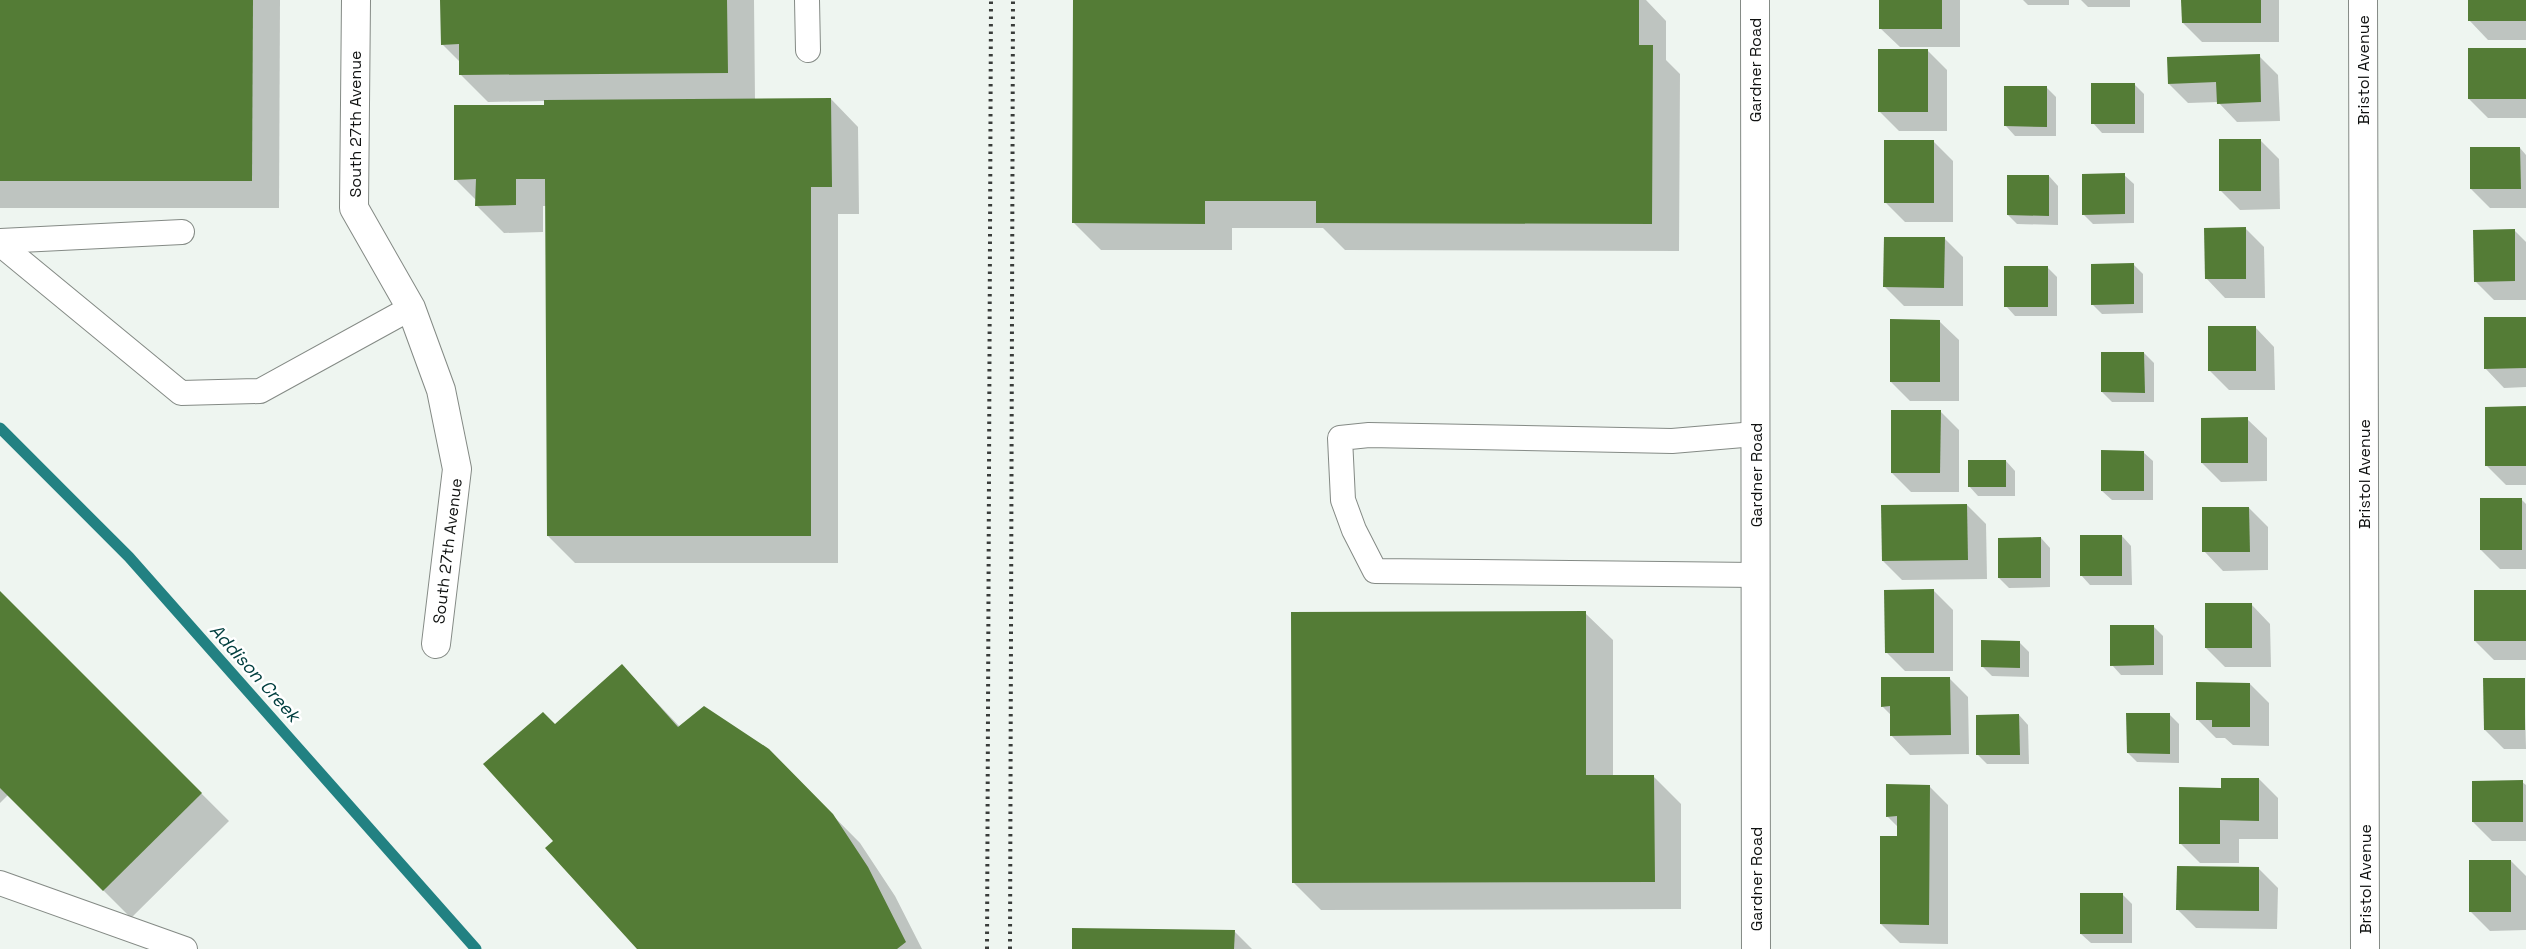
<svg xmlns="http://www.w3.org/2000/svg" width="2526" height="949" font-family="'Space Grotesk',sans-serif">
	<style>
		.shadow { fill: #0003 }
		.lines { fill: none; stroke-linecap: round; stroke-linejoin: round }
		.stream { stroke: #228182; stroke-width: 11 }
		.building { fill: #547c36 }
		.lane-casing { stroke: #848a85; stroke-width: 26 }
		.street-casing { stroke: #848a85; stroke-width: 30 }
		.lane { stroke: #fff; stroke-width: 24 }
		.street { stroke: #fff; stroke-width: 28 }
		.rail { stroke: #393c3a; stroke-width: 4; stroke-dasharray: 2.5 5; stroke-linecap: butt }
		.labels { text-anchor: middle; stroke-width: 5; stroke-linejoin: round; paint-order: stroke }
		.street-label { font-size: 16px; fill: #101211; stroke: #fff }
		.water-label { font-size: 18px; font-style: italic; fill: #034040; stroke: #fff }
	</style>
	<rect width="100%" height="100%" fill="#eef5f0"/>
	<g class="shadow">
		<polygon points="0,0 280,0 279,208 0,208"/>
		<polygon points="442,0 754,0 755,100 831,99 858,127 859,214 838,214 838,563 575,563 548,536 546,206 543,206 543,232 504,233 476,205 476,200 455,179 545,106 545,101 488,102 461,75 461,63 442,44"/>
		<polygon points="1074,0 1646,0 1666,21 1666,60 1680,74 1679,251 1345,250 1323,228 1232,228 1232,250 1101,250 1073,222"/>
		<polygon points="1881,0 1960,0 1960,47 1900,47 1880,28"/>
		<polygon points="2023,0 2069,0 2069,5 2028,5"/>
		<polygon points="2081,0 2130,0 2130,7 2088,7"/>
		<polygon points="2182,0 2279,0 2279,42 2202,42 2183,23"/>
		<polygon points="2469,0 2526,0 2526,40 2488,40 2469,20"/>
		<polygon points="2526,49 2526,118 2488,118 2469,99"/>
		<polygon points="1928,51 1947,70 1947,131 1899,131 1880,112"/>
		<polygon points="2259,56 2278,75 2280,121 2237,122 2218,102 2188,103 2169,84"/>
		<polygon points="2134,84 2144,94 2144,133 2102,133 2093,123"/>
		<polygon points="2046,87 2056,97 2056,136 2015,136 2006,126"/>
		<polygon points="2260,140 2279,159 2280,209 2240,210 2221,191"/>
		<polygon points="1934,142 1953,161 1953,222 1905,222 1886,203"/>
		<polygon points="2520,148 2526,155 2526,208 2490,208 2471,189"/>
		<polygon points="2124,175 2134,184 2134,223 2093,224 2083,214"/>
		<polygon points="2049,176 2058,186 2058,225 2017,224 2008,215"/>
		<polygon points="2245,228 2264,247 2265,298 2225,298 2206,278"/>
		<polygon points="2514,230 2526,242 2526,300 2494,300 2475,281"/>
		<polygon points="1944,238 1963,257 1963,306 1904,306 1885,287"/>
		<polygon points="2134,265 2143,274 2143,313 2102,314 2092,304"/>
		<polygon points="2047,267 2057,277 2057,316 2015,316 2006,306"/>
		<polygon points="2526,319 2526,387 2504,388 2485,368"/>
		<polygon points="1939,321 1959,340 1959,401 1910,401 1891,382"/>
		<polygon points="2255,327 2274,347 2275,390 2229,390 2210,371"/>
		<polygon points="2144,353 2154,363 2154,402 2112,402 2102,392"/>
		<polygon points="2526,407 2526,485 2506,485 2487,466"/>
		<polygon points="1940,411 1959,430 1959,492 1911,492 1892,473"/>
		<polygon points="2247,419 2267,438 2267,481 2221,482 2202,463"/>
		<polygon points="2143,452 2153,461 2153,500 2112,500 2102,491"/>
		<polygon points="2006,461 2015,471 2015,496 1978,496 1969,486"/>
		<polygon points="2521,499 2526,504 2526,569 2500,569 2481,550"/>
		<polygon points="1967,505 1986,524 1987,579 1902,580 1883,561"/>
		<polygon points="2249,508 2268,527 2268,570 2223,571 2204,551"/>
		<polygon points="2122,536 2131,546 2132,585 2090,585 2081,575"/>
		<polygon points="2041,538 2050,548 2050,587 2009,588 1999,578"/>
		<polygon points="1934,591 1953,610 1953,671 1905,671 1886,652"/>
		<polygon points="2526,591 2526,660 2494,660 2475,641"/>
		<polygon points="0,593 229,821 131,918 8,795 0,803"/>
		<polygon points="2251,604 2270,624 2271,667 2225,667 2206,648"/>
		<polygon points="1585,613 1613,640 1613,776 1653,776 1681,804 1681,909 1321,910 1293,882"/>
		<polygon points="2153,626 2163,636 2163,675 2121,675 2112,665"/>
		<polygon points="2019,642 2029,652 2029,677 1992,676 1983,667"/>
		<polygon points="622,666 680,727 768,750 860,843 895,896 922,949 639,949 555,841 555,725"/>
		<polygon points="1949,678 1968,697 1969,754 1910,755 1891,735 1891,715 1882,706"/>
		<polygon points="2524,680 2526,749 2504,749 2485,730"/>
		<polygon points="2250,684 2269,703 2269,746 2233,745 2225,738 2216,738 2197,719"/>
		<polygon points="2169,714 2179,724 2179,763 2137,762 2128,753"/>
		<polygon points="2019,715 2028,725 2029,764 1987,764 1978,755"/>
		<polygon points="2259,779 2278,798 2278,839 2239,839 2239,863 2200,863 2181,844 2222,789"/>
		<polygon points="2522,782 2526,785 2526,841 2492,841 2473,822"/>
		<polygon points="1929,786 1948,805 1948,944 1900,943 1881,924 1898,837 1898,827 1887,816"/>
		<polygon points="2511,861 2526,876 2526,930 2490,931 2471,912"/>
		<polygon points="2259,869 2278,888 2277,929 2196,928 2177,909"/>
		<polygon points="2123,895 2132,904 2132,943 2091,943 2081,934"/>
		<polygon points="1234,931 1252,949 1073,949"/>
	</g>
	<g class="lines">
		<polyline class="stream" points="0,428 129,557 476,949"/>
	</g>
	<g class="building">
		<polygon points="0,0 253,0 252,181 0,181"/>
		<polygon points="440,0 727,0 728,73 459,75 459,44 441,45"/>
		<polygon points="1073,0 1639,0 1639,45 1653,45 1652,224 1316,223 1316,201 1205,201 1205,224 1072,223"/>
		<rect x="1879" y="0" width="63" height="29"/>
		<polygon points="2181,0 2261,0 2261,23 2182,23"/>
		<rect x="2468" y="0" width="58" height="21"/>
		<rect x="2468" y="48" width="58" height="51"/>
		<rect x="1878" y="49" width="50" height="63"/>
		<polygon points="2260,54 2261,102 2217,104 2216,82 2168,84 2167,57"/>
		<rect x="2091" y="83" width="44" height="41"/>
		<polygon points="2004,86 2047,86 2047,127 2004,126"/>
		<polygon points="831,98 832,187 811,187 811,536 547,536 545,179 516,179 516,205 475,206 476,179 454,180 454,105 544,105 544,100"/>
		<rect x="2219" y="139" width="42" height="52"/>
		<rect x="1884" y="140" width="50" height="63"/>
		<polygon points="2470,147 2520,147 2521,189 2470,189"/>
		<polygon points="2125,173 2125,214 2082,215 2082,174"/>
		<polygon points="2007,175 2049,175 2049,216 2007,215"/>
		<polygon points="2246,227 2246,279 2205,279 2204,228"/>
		<polygon points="2515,229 2515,281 2474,282 2473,230"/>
		<polygon points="1884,237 1945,237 1944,288 1883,287"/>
		<polygon points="2134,263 2134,304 2091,305 2091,264"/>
		<rect x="2004" y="266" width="44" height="41"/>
		<polygon points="2484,317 2526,317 2526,368 2484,369"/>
		<polygon points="1890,319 1940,320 1940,382 1890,382"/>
		<rect x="2208" y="326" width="48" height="45"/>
		<polygon points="2101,352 2144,352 2145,393 2101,392"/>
		<polygon points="2526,406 2526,466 2485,466 2485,407"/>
		<polygon points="1891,410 1941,410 1940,473 1891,473"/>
		<polygon points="2248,417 2248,463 2201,463 2201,418"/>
		<polygon points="2101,450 2144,451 2144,491 2101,491"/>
		<rect x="1968" y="460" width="38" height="27"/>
		<rect x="2480" y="498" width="42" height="52"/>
		<polygon points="1967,504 1968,560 1882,561 1881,505"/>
		<polygon points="2202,507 2249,507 2250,552 2202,552"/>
		<rect x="2080" y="535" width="42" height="41"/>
		<polygon points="2041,537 2041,578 1998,578 1998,538"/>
		<polygon points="1934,589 1934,653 1885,653 1884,590"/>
		<rect x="2474" y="590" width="52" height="51"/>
		<polygon points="0,591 202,793 103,891 0,788"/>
		<rect x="2205" y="603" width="47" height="45"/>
		<polygon points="1586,611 1586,775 1654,775 1655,882 1292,883 1291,612"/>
		<polygon points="2110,625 2154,625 2154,665 2110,666"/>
		<polygon points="1981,640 2020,641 2020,668 1981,667"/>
		<polygon points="622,664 678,727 704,706 769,749 833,814 868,867 906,942 897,949 637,949 545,848 553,841 483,764 543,712 555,724"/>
		<polygon points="1881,677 1950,677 1951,735 1890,736 1890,706 1881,707"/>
		<polygon points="2483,678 2525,678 2525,730 2484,730"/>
		<polygon points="2196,682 2250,683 2250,727 2212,727 2212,720 2196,720"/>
		<polygon points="2126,713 2170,713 2170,754 2127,753"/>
		<polygon points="2019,714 2020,755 1976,755 1976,715"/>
		<polygon points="2221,778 2259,778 2259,821 2220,820 2220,844 2179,844 2179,787 2221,788"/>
		<polygon points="2523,780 2523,822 2472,822 2472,781"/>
		<polygon points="1886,784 1930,785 1929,925 1880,924 1880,836 1897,836 1897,816 1886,817"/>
		<rect x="2469" y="860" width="42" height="52"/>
		<polygon points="2177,866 2259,867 2259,911 2176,910"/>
		<rect x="2080" y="893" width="43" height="41"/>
		<polygon points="1072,928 1235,930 1234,949 1072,949"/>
	</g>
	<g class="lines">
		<g class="lane-casing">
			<g id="lane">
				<polyline points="807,0 808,50"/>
				<polyline points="0,241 182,232"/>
				<polyline points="0,244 181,393 260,391 411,308"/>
				<polyline points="1755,434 1672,441 1369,435 1340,438 1343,500 1354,530 1375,571 1756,575"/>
				<polyline points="0,883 185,949"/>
			</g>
		</g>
		<g class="street-casing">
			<g id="street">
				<polyline points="356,0 354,208 411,308 441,390 457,469 436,644"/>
				<polyline points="1755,0 1756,949"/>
				<polyline points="2363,0 2365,949"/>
			</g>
		</g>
		<use href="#lane" class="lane"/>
		<use href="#street" class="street"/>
		<g class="rail">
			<polyline points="987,949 991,0"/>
			<polyline points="1010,949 1013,0"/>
		</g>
	</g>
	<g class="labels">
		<g class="street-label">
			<text transform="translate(1755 70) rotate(-90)" y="6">Gardner Road</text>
			<text transform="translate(2363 70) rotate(-90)" y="6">Bristol Avenue</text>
			<text transform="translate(355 124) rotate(-90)" y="6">South 27th Avenue</text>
			<text transform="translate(2364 474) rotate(-90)" y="6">Bristol Avenue</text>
			<text transform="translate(1756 475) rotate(-90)" y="6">Gardner Road</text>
			<text transform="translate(447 551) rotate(-83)" y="6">South 27th Avenue</text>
			<text transform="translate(1756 879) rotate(-90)" y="6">Gardner Road</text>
			<text transform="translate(2365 879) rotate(-90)" y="6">Bristol Avenue</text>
		</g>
		<g class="water-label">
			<text transform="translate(255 673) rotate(48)" y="6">Addison Creek</text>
		</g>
	</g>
</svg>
